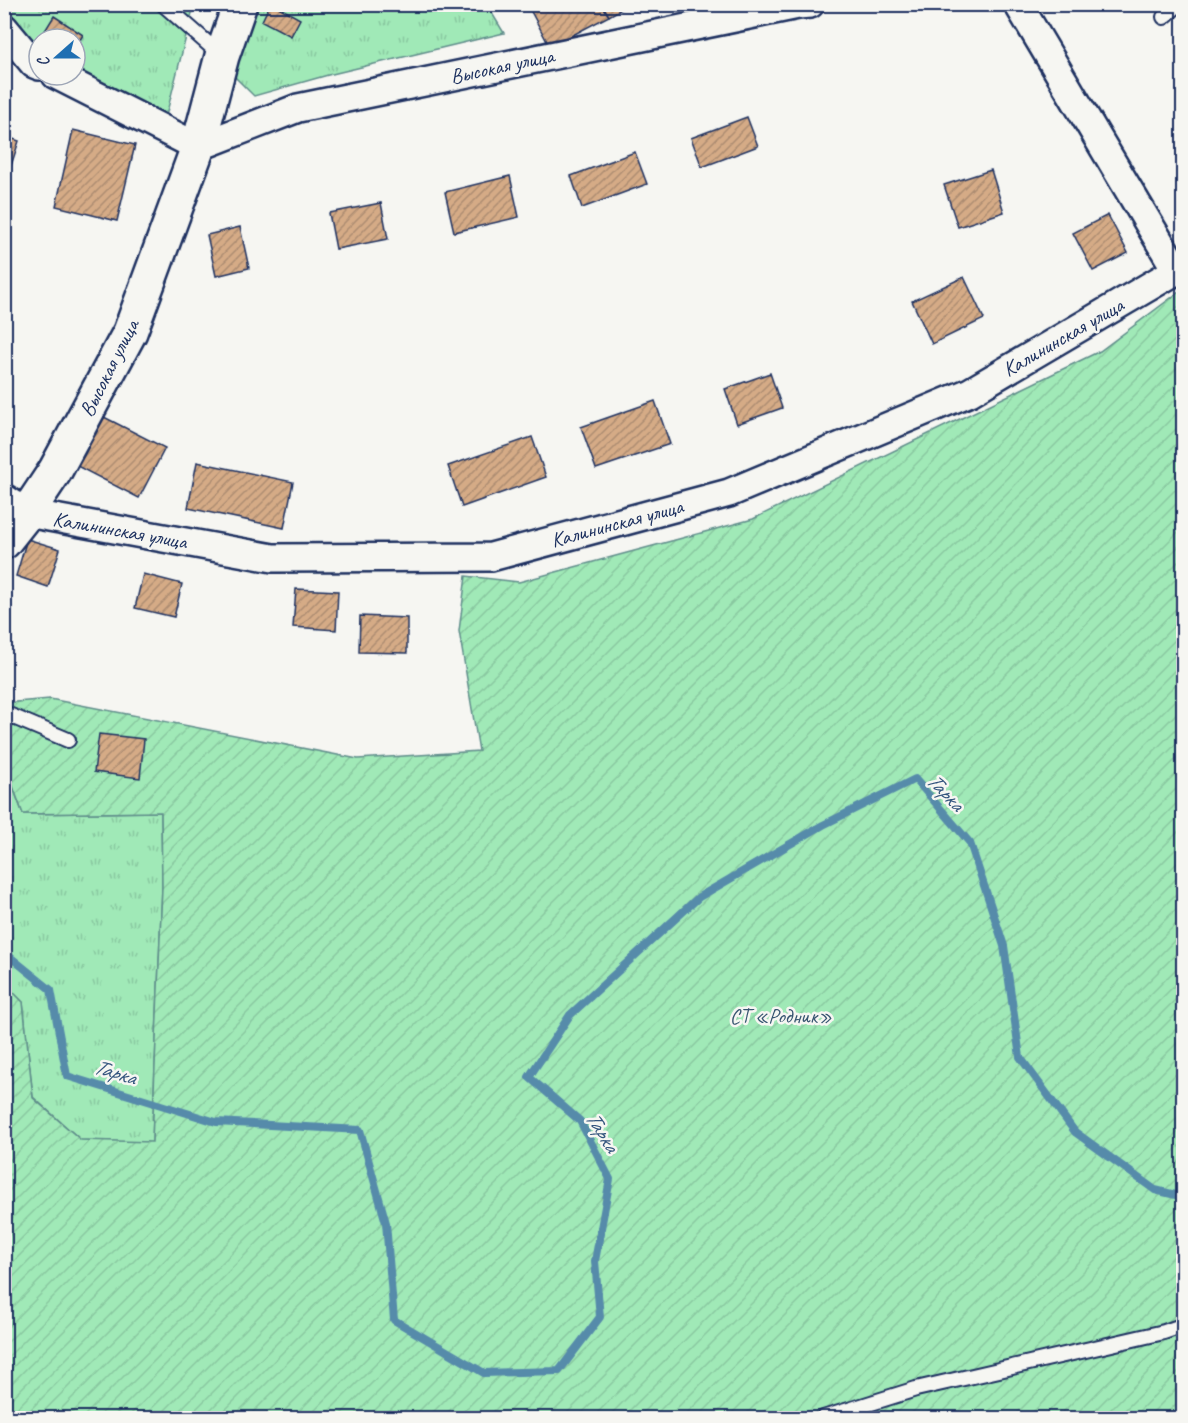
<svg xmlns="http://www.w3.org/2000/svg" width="1188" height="1423" font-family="Caveat,sans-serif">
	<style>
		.grass { fill: url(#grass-tufts); stroke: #5e8c8a; stroke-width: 1.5 }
		.garden { fill: url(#garden-furrows); stroke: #5e8c8a; stroke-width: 1.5 }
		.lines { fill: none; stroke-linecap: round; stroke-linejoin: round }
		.stream { stroke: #568baa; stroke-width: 8 }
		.building { fill: url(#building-hatch); stroke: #1b2f5e; stroke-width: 1.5 }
		.lane-casing { stroke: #1b2f5e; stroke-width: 18 }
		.street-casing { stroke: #1b2f5e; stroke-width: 32 }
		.secondary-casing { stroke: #1b2f5e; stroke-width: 38 }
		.lane { stroke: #f6f6f2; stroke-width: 14 }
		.street { stroke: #f6f6f2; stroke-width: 27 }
		.secondary { stroke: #f6f6f2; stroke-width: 33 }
		.labels { text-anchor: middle; stroke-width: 5; stroke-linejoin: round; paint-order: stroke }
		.street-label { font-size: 21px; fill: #1b2f5e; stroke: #f6f6f2 }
		.park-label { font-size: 21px; fill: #365470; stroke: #f6f6f2 }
		.water-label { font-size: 22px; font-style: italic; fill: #34557e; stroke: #f6f6f2 }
	</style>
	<defs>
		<pattern id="grass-tufts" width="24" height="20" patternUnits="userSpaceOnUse" patternTransform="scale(1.5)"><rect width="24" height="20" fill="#a0e9b7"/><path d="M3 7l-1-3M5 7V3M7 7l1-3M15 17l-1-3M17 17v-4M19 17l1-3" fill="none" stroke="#89c8a0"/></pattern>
		<pattern id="garden-furrows" width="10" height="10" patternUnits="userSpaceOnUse" patternTransform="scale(1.5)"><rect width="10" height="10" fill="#a0e9b7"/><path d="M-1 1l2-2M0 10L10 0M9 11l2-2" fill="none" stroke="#89c8a0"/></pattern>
		<pattern id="building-hatch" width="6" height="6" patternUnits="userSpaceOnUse" patternTransform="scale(1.5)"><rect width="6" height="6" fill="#d5ab86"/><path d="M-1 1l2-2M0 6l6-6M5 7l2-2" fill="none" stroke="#ac8c71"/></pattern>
	</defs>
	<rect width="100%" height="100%" fill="#f6f6f2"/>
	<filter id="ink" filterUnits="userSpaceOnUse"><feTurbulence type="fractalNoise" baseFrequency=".0167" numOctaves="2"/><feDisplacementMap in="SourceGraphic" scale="12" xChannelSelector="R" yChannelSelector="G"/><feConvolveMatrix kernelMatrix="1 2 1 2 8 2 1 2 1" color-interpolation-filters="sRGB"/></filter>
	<g filter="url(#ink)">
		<g class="grass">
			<polygon points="5,5 194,5 165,120 75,71 75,39 39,39 39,51 27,45 5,15"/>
			<polygon points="257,5 487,5 504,33 328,75 254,96 232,74"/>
			<polygon points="4,764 23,814 161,812 162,886 152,1143 81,1140 33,1097 23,1002 5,984"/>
		</g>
		<polygon class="garden" points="1183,289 1183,1418 5,1418 5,984 23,1002 33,1098 81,1140 152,1142 162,886 161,812 23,814 5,764 5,703 50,699 358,759 479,751 459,631 466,576 519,582 753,519 1100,351"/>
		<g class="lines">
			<polyline class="stream" points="4,952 51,990 67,1076 216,1122 360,1130 386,1223 394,1320 484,1373 559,1371 600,1317 595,1261 610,1179 580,1121 529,1077 570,1015 699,897 823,825 915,779 970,843 1004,946 1020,1057 1075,1132 1155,1190 1184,1197"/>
		</g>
		<g class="building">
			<polygon points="270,4 273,4 300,19 291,36 262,21"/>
			<polygon points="527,4 602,4 609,16 550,47"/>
			<polygon points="602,4 630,4 609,16"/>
			<polygon points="54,16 83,35 75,48 75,39 40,39"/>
			<polygon points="747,117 758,146 702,167 691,138"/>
			<polygon points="73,130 135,145 117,221 56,206"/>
			<polygon points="4,136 19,141 6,181 4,180"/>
			<polygon points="635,152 647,184 582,208 571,176"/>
			<polygon points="991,170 1004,212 958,227 944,185"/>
			<polygon points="510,176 519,217 454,232 445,192"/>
			<polygon points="381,203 388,239 336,249 329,213"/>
			<polygon points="1108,215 1128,253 1093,271 1073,233"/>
			<polygon points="240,227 249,268 216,276 207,235"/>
			<polygon points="964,277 984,319 932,344 912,301"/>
			<polygon points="770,373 782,408 737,424 725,389"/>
			<polygon points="655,401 670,444 596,469 581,427"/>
			<polygon points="100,415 165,448 139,498 75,465"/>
			<polygon points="532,437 546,477 462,507 448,466"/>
			<polygon points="197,462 293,482 284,528 188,508"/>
			<polygon points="27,539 60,549 48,587 16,576"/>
			<polygon points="143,574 182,584 174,617 135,608"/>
			<polygon points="296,589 338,591 336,630 293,627"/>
			<polygon points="360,616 407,618 407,653 359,652"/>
			<polygon points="99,734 144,739 140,778 94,772"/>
		</g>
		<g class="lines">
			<g class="lane-casing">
				<g id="lane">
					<polyline points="163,4 222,56"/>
					<polyline points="1164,17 1179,4"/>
					<polyline points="4,713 68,740"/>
					<polyline points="823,1418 916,1389 1164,1332 1184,1325"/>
				</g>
			</g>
			<g class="street-casing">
				<g id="street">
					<polyline points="1018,4 1177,271"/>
					<polyline points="4,28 34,64 39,66"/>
					<polyline points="56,75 198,147 298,108 798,5 810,4"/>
					<polyline points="4,498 27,513 273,558 491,557 729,493 970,392 1184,266"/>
				</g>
			</g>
			<g class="secondary-casing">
				<polyline id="secondary" points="4,542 27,513 55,471 130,332 198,147 222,56 240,4"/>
			</g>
			<use href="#lane" class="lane"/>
			<use href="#street" class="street"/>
			<use href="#secondary" class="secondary"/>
		</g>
	</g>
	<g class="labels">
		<g class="street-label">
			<text transform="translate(502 66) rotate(-12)" y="7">Высокая улица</text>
			<text transform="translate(1063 337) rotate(-30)" y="7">Калининская улица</text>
			<text transform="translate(109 368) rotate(-63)" y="7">Высокая улица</text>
			<text transform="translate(617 523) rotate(-15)" y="7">Калининская улица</text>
			<text transform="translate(120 530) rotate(10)" y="7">Калининская улица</text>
		</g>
		<g class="park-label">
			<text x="781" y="1023">СТ «Родник»</text>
		</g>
		<g class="water-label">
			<text transform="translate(946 791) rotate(46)" y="8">Тарка</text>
			<text transform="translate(115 1071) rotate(17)" y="8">Тарка</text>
			<text transform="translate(603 1131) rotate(58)" y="8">Тарка</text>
		</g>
	</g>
	<rect width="1188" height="1423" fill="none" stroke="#f6f6f2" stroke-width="24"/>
	<rect x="12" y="12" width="1164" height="1399" fill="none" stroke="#1b2f5e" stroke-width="2" filter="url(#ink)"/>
	<g transform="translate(57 57) rotate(249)"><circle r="28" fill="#f6f6f2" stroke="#9ea6b7" stroke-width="1.5"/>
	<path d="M0-4.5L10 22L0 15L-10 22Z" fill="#1f6fb2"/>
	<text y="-9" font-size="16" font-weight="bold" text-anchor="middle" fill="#1b2f5e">С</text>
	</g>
</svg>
